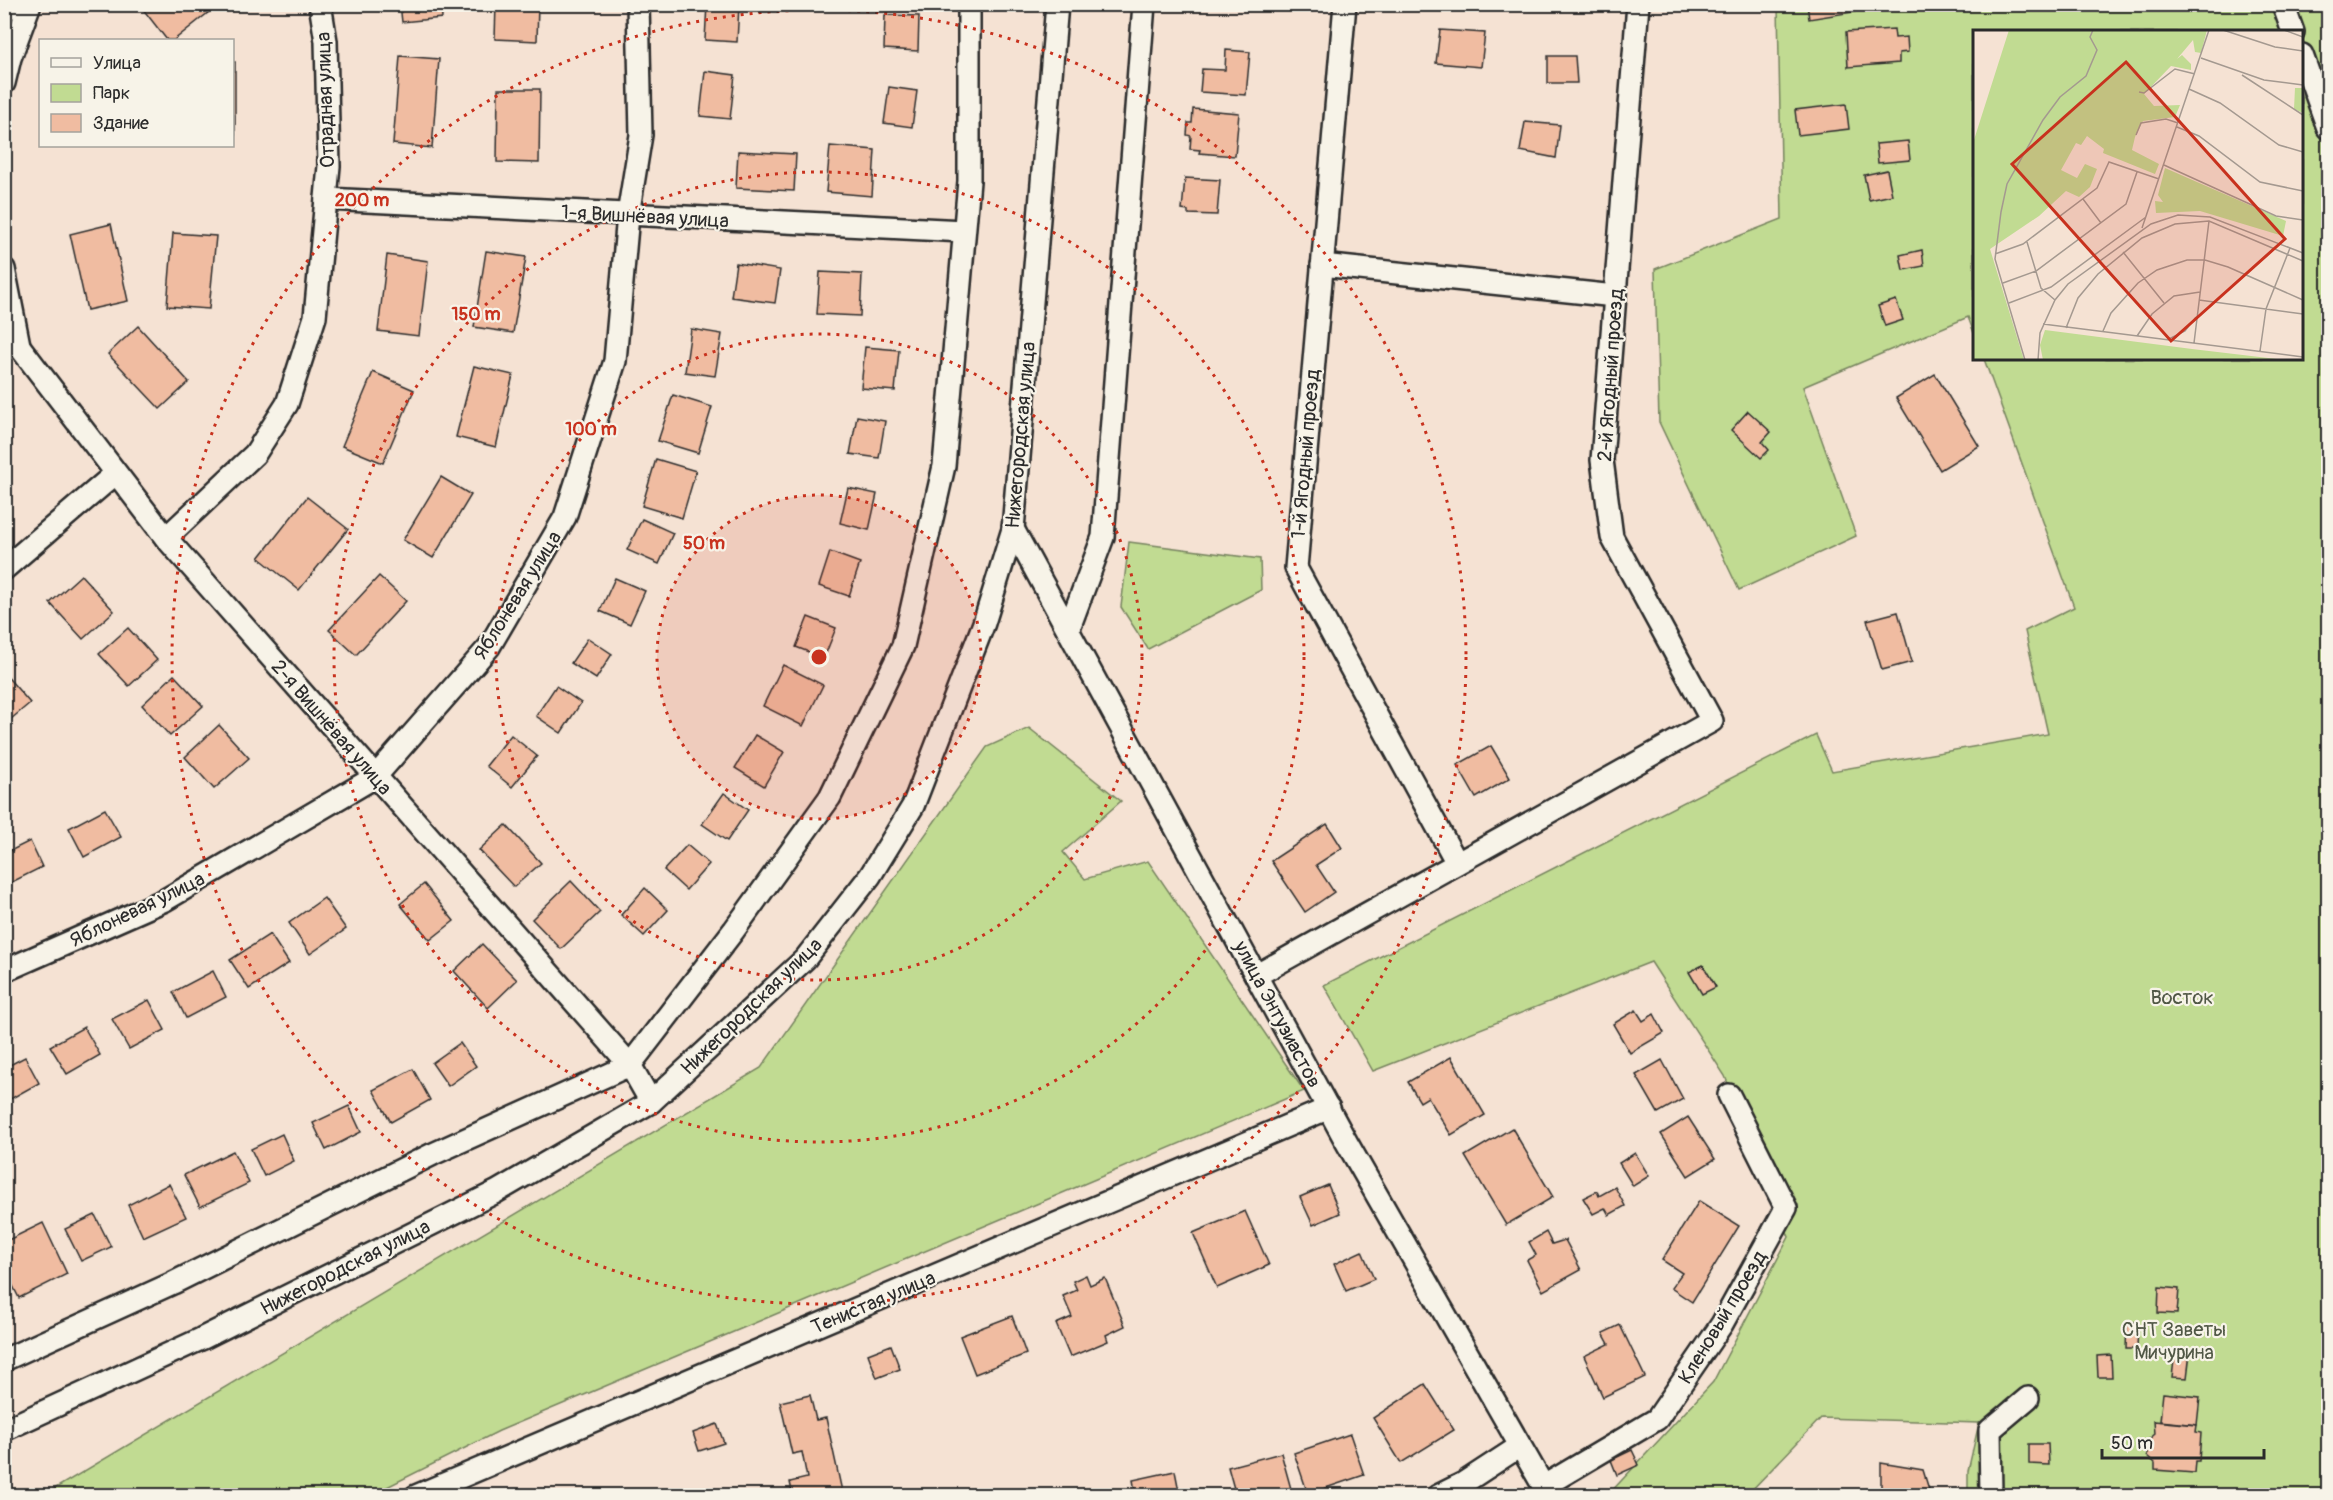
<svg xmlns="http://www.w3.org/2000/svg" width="2333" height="1500" font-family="Pangolin,sans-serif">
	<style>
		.green { fill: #c1db92; stroke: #76835e; stroke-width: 1.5 }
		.building { fill: #f0bca1; stroke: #2b2b2b; stroke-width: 1.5 }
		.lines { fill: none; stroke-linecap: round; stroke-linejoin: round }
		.minor-casing { stroke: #2b2b2b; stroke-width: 26 }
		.minor { stroke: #f7f3e8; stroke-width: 21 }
		.ring { fill: none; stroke: #c8321e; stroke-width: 3; stroke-dasharray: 3 6 }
		.labels { text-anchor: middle; stroke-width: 4.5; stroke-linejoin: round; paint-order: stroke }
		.street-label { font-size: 20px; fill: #2b2b2b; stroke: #f7f3e8 }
		.park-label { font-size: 20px; fill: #505745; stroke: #f7f3e8 }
		.inset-road { fill: none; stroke: #a49990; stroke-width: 1.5 }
		.view { fill: #c8321e; fill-opacity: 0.15; stroke: #c8321e; stroke-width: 3 }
		.inset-edge { fill: none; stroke: #2b2b2b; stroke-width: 3 }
		.centre { fill: #c8321e; stroke: #f7f3e8; stroke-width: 3 }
		.ring-label { font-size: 18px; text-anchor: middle; font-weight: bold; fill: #c8321e; stroke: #f7f3e8; stroke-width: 4.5; stroke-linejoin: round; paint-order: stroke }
	</style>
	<rect width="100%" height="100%" fill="#f5e2d3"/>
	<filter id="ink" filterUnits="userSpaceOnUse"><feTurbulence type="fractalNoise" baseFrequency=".0167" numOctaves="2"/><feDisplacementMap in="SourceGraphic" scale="12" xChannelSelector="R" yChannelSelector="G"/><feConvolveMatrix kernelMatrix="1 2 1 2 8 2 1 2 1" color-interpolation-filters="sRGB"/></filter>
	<g filter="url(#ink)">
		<g class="green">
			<polygon points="1778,5 2328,5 2328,1495 1968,1495 1968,1471 1979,1423 1821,1418 1747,1495 1608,1495 1713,1382 1789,1237 1725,1076 1651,962 1373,1071 1324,985 1816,735 1832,771 2048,734 2025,631 2074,607 1984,359 2302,358 2302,32 1974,32 1974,333 1968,317 1803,387 1856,536 1739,590 1659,422 1655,269 1782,219"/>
			<polygon points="1129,542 1260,559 1261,590 1148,649 1121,607"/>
			<polygon points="1029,728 1121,801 1063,852 1085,879 1148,861 1304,1091 499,1431 371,1495 44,1495 761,1068 987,747"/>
		</g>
		<g class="building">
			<polygon points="139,4 219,4 174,40 167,40"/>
			<polygon points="400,4 441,4 442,18 402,22"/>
			<polygon points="496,4 538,4 537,41 495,39"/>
			<polygon points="707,4 739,5 737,42 705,40"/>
			<polygon points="1807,4 1883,4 1883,7 1809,19"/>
			<polygon points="885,15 919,16 918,51 884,49"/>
			<polygon points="1894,29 1895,38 1907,37 1908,52 1899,53 1899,63 1848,67 1846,32"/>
			<polygon points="1440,30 1485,33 1481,67 1436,63"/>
			<polygon points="1226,50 1250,52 1246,95 1200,92 1202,69 1225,70"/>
			<polygon points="400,56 439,59 432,148 393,144"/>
			<polygon points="1548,56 1575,56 1577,83 1548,83"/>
			<rect x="232" y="62" width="3" height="75"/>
			<polygon points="705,71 735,75 730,119 700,116"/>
			<polygon points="889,87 917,91 912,127 884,123"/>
			<polygon points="498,89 540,89 539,163 497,162"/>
			<polygon points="1846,104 1849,129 1798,135 1795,110"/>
			<polygon points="1193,109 1239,113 1235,156 1199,153 1200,150 1190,149 1191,136 1187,135 1188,123 1192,123"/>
			<polygon points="1525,122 1560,125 1556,158 1520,151"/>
			<polygon points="1908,141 1910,160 1878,163 1876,144"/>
			<polygon points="830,146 875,150 872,196 826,192"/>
			<polygon points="738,151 796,154 794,191 736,188"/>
			<polygon points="1887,170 1892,195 1869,200 1864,175"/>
			<polygon points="1185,178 1220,180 1217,215 1188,214 1188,211 1182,210"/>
			<polygon points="111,224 128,301 87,310 70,234"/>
			<polygon points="173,233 216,236 209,309 167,306"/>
			<polygon points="1922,250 1924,266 1903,270 1900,255"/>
			<polygon points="486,251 526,257 513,333 474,327"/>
			<polygon points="387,255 428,261 419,336 378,331"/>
			<polygon points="736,263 780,270 775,303 731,297"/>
			<polygon points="820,272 862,274 860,316 817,314"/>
			<polygon points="1896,300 1903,320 1885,326 1878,306"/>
			<polygon points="138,326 189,382 160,409 108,354"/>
			<polygon points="691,329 722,334 715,376 685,372"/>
			<polygon points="865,347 899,350 895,391 861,388"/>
			<polygon points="474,366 513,375 496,447 456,437"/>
			<polygon points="373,372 414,390 383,463 342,446"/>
			<polygon points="1935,374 1979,446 1940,470 1896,398"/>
			<polygon points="673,395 712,407 698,453 658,441"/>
			<polygon points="1748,411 1771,432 1762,442 1769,450 1761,458 1731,430"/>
			<polygon points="857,416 885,421 879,458 850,454"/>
			<polygon points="656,459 696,471 682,518 642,506"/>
			<polygon points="441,477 471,495 433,558 403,540"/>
			<polygon points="848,488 877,494 869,530 840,523"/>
			<polygon points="307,497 348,529 299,590 259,558"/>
			<polygon points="642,519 673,533 659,564 627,550"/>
			<polygon points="830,552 860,563 849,596 819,586"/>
			<polygon points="81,575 114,611 83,639 50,603"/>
			<polygon points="379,576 406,601 356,655 329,630"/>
			<polygon points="615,578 645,591 630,624 600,611"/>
			<polygon points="1898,612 1912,662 1882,670 1867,620"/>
			<polygon points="808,617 836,628 824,658 796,647"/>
			<polygon points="128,628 157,660 129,686 99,654"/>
			<polygon points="588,638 612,654 596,679 571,663"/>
			<polygon points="783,665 823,685 803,726 763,706"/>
			<polygon points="4,673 30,703 4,725"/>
			<polygon points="174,675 203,706 170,736 142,705"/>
			<polygon points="556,686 581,703 561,733 536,716"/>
			<polygon points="219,725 249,758 214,789 185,757"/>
			<polygon points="511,735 537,756 512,787 486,766"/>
			<polygon points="755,735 784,752 764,786 735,768"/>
			<polygon points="1491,746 1510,778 1476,798 1457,765"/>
			<polygon points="724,793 748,810 727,841 702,824"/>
			<polygon points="105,809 121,837 84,857 69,828"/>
			<polygon points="1327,824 1342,848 1316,865 1334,892 1305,912 1271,861"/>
			<polygon points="506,825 541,863 514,887 479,850"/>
			<polygon points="30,841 42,867 4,886 4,854"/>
			<polygon points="687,845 709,864 686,890 664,870"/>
			<polygon points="571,881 600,912 561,949 532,919"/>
			<polygon points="424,884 454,921 430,940 400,904"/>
			<polygon points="645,888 668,910 644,936 621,915"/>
			<polygon points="324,898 346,929 310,954 289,923"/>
			<polygon points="270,934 289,963 249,989 230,960"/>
			<polygon points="482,944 517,980 488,1008 454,971"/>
			<polygon points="1703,965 1716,987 1702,994 1689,972"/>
			<polygon points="213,971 226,997 186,1018 173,992"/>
			<polygon points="149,1000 165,1030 129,1049 112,1019"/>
			<polygon points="1636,1010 1643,1021 1654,1014 1664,1033 1630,1053 1613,1024"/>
			<polygon points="84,1027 100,1055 67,1074 50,1046"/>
			<polygon points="460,1043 476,1066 448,1086 432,1063"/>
			<polygon points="25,1057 39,1083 5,1102 4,1068"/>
			<polygon points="1451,1057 1485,1115 1451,1135 1428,1097 1420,1102 1408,1082"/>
			<polygon points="1662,1060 1683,1099 1658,1113 1636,1075"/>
			<polygon points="413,1069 430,1100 391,1122 373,1090"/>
			<polygon points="349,1106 361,1132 326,1150 313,1123"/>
			<polygon points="1688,1117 1715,1159 1688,1176 1661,1134"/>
			<polygon points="1512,1128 1553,1197 1506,1225 1465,1156"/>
			<polygon points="282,1134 294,1161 264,1176 251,1149"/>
			<polygon points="233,1151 249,1183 200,1207 184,1175"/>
			<polygon points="1635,1153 1649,1176 1633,1186 1619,1163"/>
			<polygon points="169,1184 186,1217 143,1237 128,1205"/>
			<polygon points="1328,1185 1340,1213 1313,1225 1300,1197"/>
			<polygon points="1615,1187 1625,1206 1609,1215 1605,1208 1593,1214 1583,1198 1597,1191 1599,1196"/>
			<polygon points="1699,1201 1739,1226 1692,1302 1671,1288 1682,1273 1662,1260"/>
			<polygon points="1245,1211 1269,1265 1217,1288 1193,1233"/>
			<polygon points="95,1215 111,1247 81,1261 65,1229"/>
			<polygon points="43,1223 67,1274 19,1298 4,1268 4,1242"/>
			<polygon points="1546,1232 1552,1244 1565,1240 1581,1270 1543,1291 1527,1260 1536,1255 1529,1242"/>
			<polygon points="1362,1251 1374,1279 1346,1291 1334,1264"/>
			<polygon points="1086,1275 1090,1285 1105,1278 1125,1326 1106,1335 1108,1341 1070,1357 1056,1324 1072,1317 1063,1296 1077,1290 1073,1281"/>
			<polygon points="2159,1287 2179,1289 2177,1314 2158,1313"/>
			<polygon points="1012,1316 1026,1354 975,1374 960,1336"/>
			<polygon points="2127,1322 2138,1322 2137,1349 2126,1349"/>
			<polygon points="1620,1325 1645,1377 1603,1397 1584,1356 1609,1344 1603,1333"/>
			<polygon points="891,1345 900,1369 877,1378 868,1354"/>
			<polygon points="2175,1352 2190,1353 2187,1378 2172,1377"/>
			<polygon points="2111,1355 2112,1377 2098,1377 2097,1356"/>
			<polygon points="1425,1384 1454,1430 1401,1463 1373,1418"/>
			<polygon points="2163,1393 2200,1397 2197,1425 2160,1421"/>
			<polygon points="810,1395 816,1420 826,1418 843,1496 811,1496 810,1493 793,1496 790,1482 807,1478 802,1452 792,1454 780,1402"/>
			<polygon points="2154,1421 2197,1425 2196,1432 2201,1433 2199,1461 2195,1461 2194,1473 2155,1470 2155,1463 2147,1456 2147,1441 2155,1434"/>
			<polygon points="717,1424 724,1443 699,1451 693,1433"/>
			<polygon points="1350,1434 1364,1475 1308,1494 1294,1453"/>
			<polygon points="2029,1444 2048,1444 2049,1465 2029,1464"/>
			<polygon points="1632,1450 1639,1465 1617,1475 1611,1460"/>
			<polygon points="1281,1453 1293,1496 1236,1496 1228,1467"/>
			<polygon points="1881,1463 1923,1470 1931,1496 1881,1496"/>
			<polygon points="1175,1471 1180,1496 1136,1496 1133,1480"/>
		</g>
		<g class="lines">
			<g class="minor-casing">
				<g id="minor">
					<polyline points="1345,4 1296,568 1457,863"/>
					<polyline points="2283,4 2293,32"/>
					<polyline points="4,12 13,4"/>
					<polyline points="2302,55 2328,128"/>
					<polyline points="4,83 10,58 30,4"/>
					<polyline points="326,199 964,231"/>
					<polyline points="1322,265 1615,296"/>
					<polyline points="4,269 19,345"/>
					<polyline points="4,330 19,346 166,538 630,1065 651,1102"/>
					<polyline points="1013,529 1347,1143 1549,1496"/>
					<polyline points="166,538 255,454 287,404 315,317 329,166 326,41 320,4"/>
					<polyline points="4,569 115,474"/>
					<polyline points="1069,628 1103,537 1144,4"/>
					<polyline points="4,971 165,900 375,777 489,647 565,517 615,361 628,215 641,135 638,4"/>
					<polyline points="1257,975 1712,721 1612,537 1602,460 1638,4"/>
					<polyline points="4,1360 173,1283 433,1154 630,1065 734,930 830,797 903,646 944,466 969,181 969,4"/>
					<polyline points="4,1430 201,1339 496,1192 651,1102 805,959 870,876 913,806 984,623 1013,529 1057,4"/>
					<polyline points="1544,1486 1657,1419 1722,1324 1786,1208 1729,1095"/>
					<polyline points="416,1496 1329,1108"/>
					<polyline points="1438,1496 1462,1484 1520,1446"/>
					<polyline points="1991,1496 1990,1430 2028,1398"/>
				</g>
			</g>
			<use href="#minor" class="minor"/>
		</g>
	</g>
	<circle cx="819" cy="657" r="162" fill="#c8321e" fill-opacity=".12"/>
	<g class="ring">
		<circle cx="819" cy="657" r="162"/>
		<circle cx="819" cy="657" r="323"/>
		<circle cx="819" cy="657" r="485"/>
		<circle cx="819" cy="657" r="647"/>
	</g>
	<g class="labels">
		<g class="street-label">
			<text transform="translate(325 100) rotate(-92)" y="7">Отрадная улица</text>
			<text transform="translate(645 216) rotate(3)" y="7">1-я Вишнёвая улица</text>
			<text transform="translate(1610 375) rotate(-86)" y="7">2-й Ягодный проезд</text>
			<text transform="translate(1020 435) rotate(-85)" y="7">Нижегородская улица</text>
			<text transform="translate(1305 454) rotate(-85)" y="7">1-й Ягодный проезд</text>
			<text transform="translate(517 595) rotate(-58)" y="7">Яблоневая улица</text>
			<text transform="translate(332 727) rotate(49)" y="7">2-я Вишнёвая улица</text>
			<text transform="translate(137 909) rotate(-26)" y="7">Яблоневая улица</text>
			<text transform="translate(751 1006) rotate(-44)" y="7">Нижегородская улица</text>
			<text transform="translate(1278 1014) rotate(62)" y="7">улица Энтузиастов</text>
			<text transform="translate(345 1267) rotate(-27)" y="7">Нижегородская улица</text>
			<text transform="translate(873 1302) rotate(-23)" y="7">Тенистая улица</text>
			<text transform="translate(1722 1317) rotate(-59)" y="7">Кленовый проезд</text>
		</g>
		<g class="park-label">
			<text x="2182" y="1004">Восток</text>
			<text x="2174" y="1336">СНТ Заветы<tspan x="2174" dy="23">Мичурина</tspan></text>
		</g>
	</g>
	<g transform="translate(1973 30)">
		<rect width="330" height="330" fill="#f5e2d3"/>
		<path d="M36 0H234L228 23 222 22 220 10 204 29 209 25 218 34V40L198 36 171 64 181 76 207 75 202 87 170 91 162 107 159 120 186 134 182 144 130 123 131 119 114 106 108 115 103 113 88 140 104 148 112 134 124 139 117 157 106 167 93 161 66 186 17 219 51 330H0V113ZM322 58H330V83L321 79ZM192 138 313 191 310 206 227 181 183 183 182 171 190 172 185 165ZM72 300 219 319 312 330H70L67 315Z" fill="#c1db92"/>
		<path class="inset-road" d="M250 0 302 17 330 21M311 0 330 7M228 28 291 50 330 55M269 45 330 85M216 59 247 73 306 115 330 122M166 62 171 63 202 39 222 44M204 97 226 106 287 152 330 161M163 105 168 93 193 89 205 93M191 135 303 186 330 190M110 169 128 193M169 198 236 0M54 212 68 258 82 270M150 222 191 273M22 224 50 214 124 158 136 132 186 149M30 253 63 241 153 174 164 142M226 270 330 284M36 273 78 257 173 187M70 294 330 327M93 298 105 268 125 244 169 208 202 194 236 191 330 231M130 301 138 283 165 253 184 240 214 230H232L255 237 330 270M164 306 179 284 201 266 227 262M196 309 212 301 223 287M221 313 236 191M287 321 293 279 317 218M52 330 22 229 28 182 34 154 70 90 87 67 113 46 124 20 117 7 120 0M65 330 67 303 82 270 95 254 178 194 205 185 237 187 330 223"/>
		<path class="view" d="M153 32 312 209 198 311 39 134Z"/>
		<rect width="330" height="330" class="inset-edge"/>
	</g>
	<circle cx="819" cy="657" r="9" class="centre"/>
	<g class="ring-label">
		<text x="362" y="206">200 m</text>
		<text x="476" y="320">150 m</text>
		<text x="591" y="435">100 m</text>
		<text x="704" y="549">50 m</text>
	</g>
	<rect width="2333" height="1500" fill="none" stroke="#f7f3e8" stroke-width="24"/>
	<rect x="12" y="12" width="2309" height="1476" fill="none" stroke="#2b2b2b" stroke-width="2" filter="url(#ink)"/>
	<rect x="39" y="39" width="195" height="108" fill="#f7f3e8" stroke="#a5a39c" stroke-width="1.5"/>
	<rect x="51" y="58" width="30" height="9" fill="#f7f3e8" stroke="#a5a39c" stroke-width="1.5"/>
	<text x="93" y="69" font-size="18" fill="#2b2b2b">Улица</text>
	<rect x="51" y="84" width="30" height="18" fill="#c1db92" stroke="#a5a39c" stroke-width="1.5"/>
	<text x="93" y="99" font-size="18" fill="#2b2b2b">Парк</text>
	<rect x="51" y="114" width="30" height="18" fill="#f0bca1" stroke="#a5a39c" stroke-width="1.5"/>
	<text x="93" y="129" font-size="18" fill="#2b2b2b">Здание</text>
	<path d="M2102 1449v9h162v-9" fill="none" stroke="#2b2b2b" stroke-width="3"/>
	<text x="2111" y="1449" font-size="18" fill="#2b2b2b" stroke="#f7f3e8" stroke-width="4.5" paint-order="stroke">50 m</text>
</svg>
